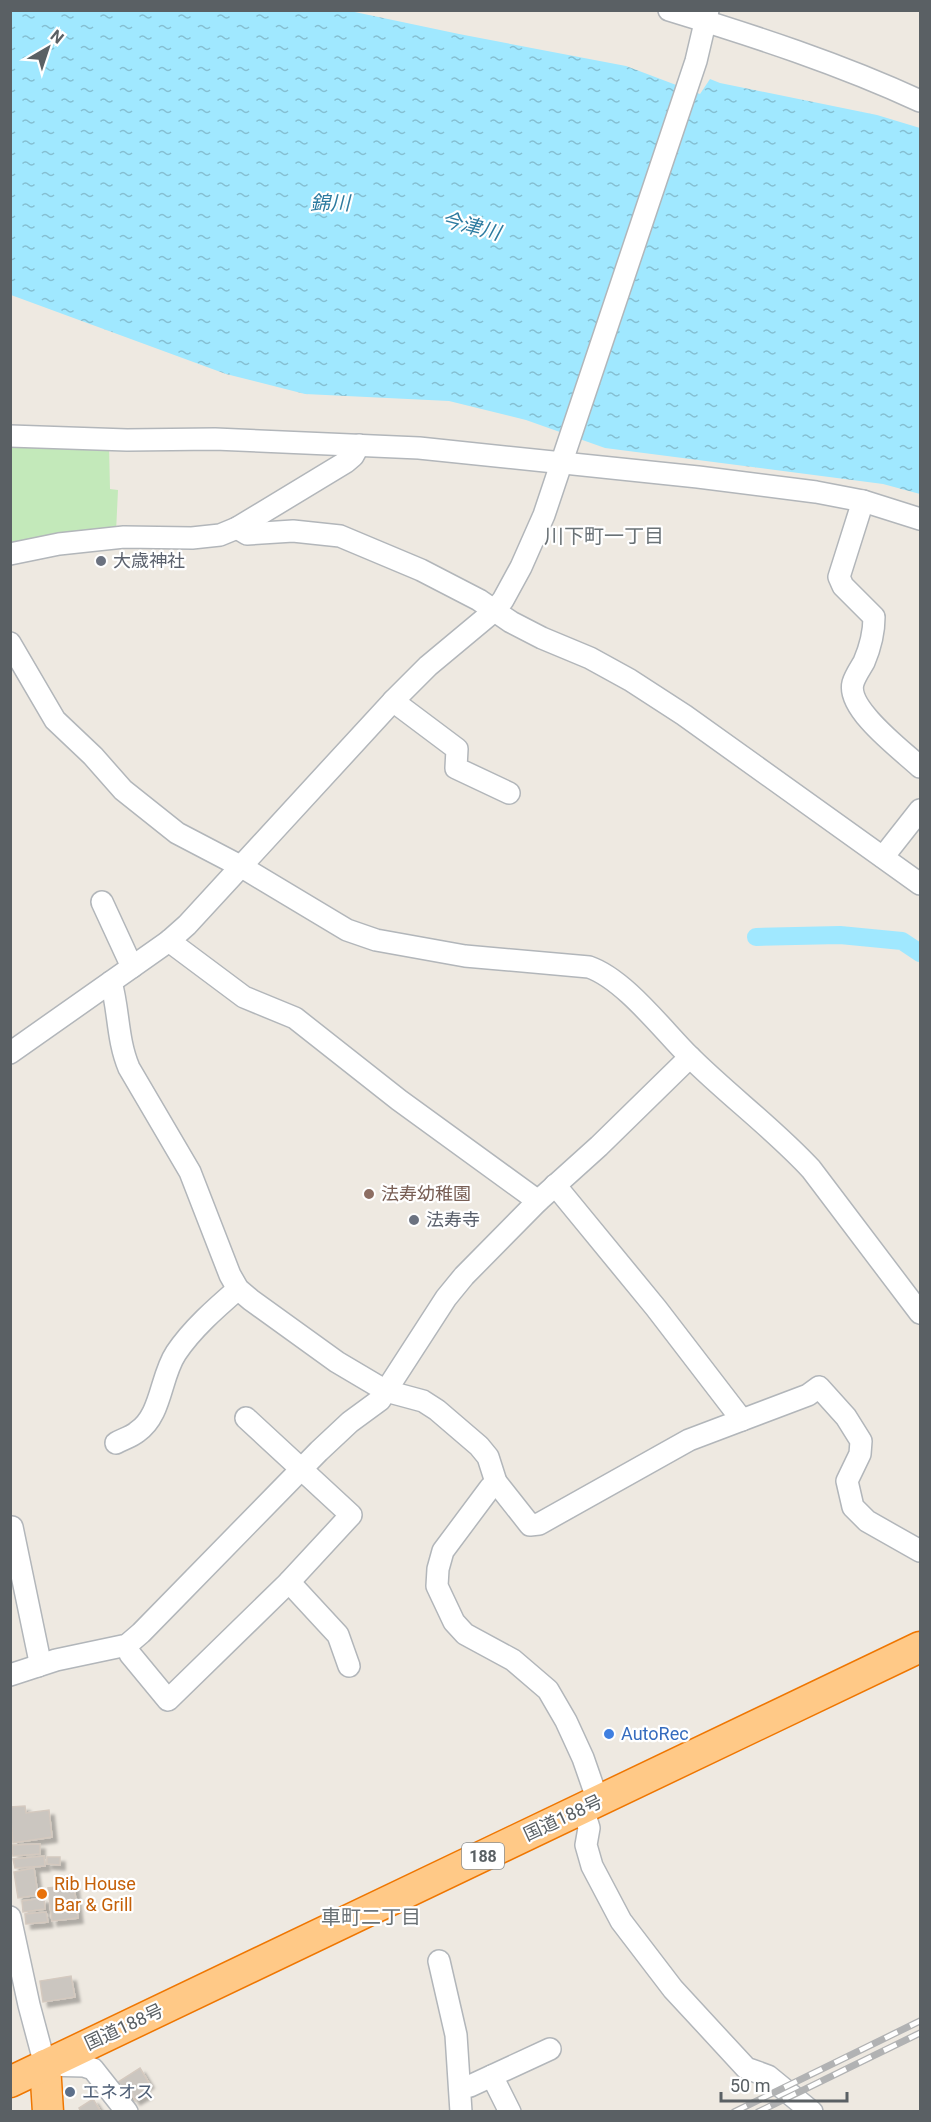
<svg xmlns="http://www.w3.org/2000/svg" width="931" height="2122" font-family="Roboto,'Noto Sans JP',sans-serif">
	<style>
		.park { fill: #c3e9ba }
		.water { fill: url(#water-ripples) }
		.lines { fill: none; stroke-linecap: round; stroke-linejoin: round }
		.canal { stroke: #a0e8ff; stroke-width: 18 }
		.building { fill: #cbc6c0; stroke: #d4c9bf; stroke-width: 1.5; filter: url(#shadow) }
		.minor-casing { stroke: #b2b6ba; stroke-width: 24 }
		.highway-casing { stroke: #ef7600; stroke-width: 33 }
		.minor { stroke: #fff; stroke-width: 21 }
		.highway { stroke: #ffc987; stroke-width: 30 }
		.rail-casing { stroke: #b1b2b3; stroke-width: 7 }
		.rail { stroke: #fff; stroke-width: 4.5; stroke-dasharray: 14; stroke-linecap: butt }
		.worship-dot { fill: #6b7280; stroke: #fff; stroke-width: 2 }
		.education-dot { fill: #8d6e63; stroke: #fff; stroke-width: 2 }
		.shop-dot { fill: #3f7fe0; stroke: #fff; stroke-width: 2 }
		.food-dot { fill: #e8710a; stroke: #fff; stroke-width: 2 }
		.service-dot { fill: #5c6f8a; stroke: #fff; stroke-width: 2 }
		.labels { text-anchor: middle; stroke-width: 4.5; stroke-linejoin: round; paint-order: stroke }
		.shield { fill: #fff; stroke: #8c9092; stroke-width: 1.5 }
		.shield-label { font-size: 16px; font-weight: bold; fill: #5a6064 }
		.worship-label { font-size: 18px; fill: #5b616d; stroke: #fff; text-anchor: start }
		.education-label { font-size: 18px; fill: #785e54; stroke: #fff; text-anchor: start }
		.shop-label { font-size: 18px; fill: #366cbe; stroke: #fff; text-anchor: start }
		.street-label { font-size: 18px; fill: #5a6064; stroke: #fff }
		.food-label { font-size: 18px; fill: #c56008; stroke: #fff; text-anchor: start }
		.service-label { font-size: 18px; fill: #4e5e75; stroke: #fff; text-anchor: start }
		.water-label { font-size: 20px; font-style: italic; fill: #2d7ba0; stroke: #fff }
		.neighbourhood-label { font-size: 20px; fill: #6a7276; stroke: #fff }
	</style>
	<defs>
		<pattern id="water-ripples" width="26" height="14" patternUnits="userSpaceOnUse" patternTransform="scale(1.5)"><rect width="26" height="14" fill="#a0e8ff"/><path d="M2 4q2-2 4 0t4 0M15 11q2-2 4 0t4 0" fill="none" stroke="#85bfd2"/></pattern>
		<filter id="shadow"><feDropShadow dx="5" dy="5" stdDeviation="1.5" flood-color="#0004"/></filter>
	</defs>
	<rect width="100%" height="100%" fill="#eee9e1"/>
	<polygon class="park" points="11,445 109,445 110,489 118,490 116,532 11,545"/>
	<polygon class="water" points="10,11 350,11 459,34 626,66 700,94 710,79 720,83 877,115 920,128 920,494 883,484 605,448 526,420 449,401 305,394 226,374 11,295"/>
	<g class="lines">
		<polyline class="canal" points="756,937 840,935 902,941 920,953"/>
	</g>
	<g class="building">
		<polygon points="25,1806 26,1813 49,1810 52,1837 13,1843 10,1807"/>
		<polygon points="40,1844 40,1854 13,1856 12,1845"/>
		<polygon points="44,1856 45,1866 15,1868 13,1859"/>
		<polygon points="47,1857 60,1857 60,1865 47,1864"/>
		<polygon points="34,1868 38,1895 18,1898 14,1872"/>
		<polygon points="74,1885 78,1918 52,1921 48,1888"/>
		<polygon points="44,1898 45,1909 23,1912 22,1901"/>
		<polygon points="46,1912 48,1922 26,1924 25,1914"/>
		<polygon points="71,1976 75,1997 43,2002 40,1981"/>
		<polygon points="140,2068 149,2083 143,2087 147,2093 135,2100 132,2094 124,2098 115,2084"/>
		<polygon points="93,2099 101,2112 81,2112 79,2108"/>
	</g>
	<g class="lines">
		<g class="minor-casing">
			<g id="minor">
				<path d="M669 10C754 36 840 64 920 101"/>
				<polyline points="10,436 127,440 215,439 419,448 698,477 816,492 863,501 920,519"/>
				<path d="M863 501 839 577 843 586 874 617C874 633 870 648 864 662 860 669 855 676 853 683 846 709 903 751 920 767"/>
				<polyline points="237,528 247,534 293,531 340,536 421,570 479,600 511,622 542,638 590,658 630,680 684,715 920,884"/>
				<polyline points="10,554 59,544 124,537 192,538 220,535 237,528 346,462 353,456 359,445"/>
				<path d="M10 643 55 720 93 756 123 790 177 833 242 867 347 930 376 940 465 956 589 967C624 979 662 1029 689 1056 728 1095 773 1128 811 1169L920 1313"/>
				<polyline points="393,701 457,749 456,768 509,793"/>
				<polyline points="883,857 920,810"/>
				<polyline points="102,902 132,967"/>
				<polyline points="169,941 244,997 295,1018 399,1100 538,1201"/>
				<path d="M111 982C119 1010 117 1040 129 1068L190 1172 230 1275 238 1289 251 1300 337 1362 386 1391 423 1401 437 1410 479 1446 488 1457 496 1482 530 1525 539 1524 689 1440 808 1395 819 1387 846 1417 861 1441 860 1454 847 1481 853 1507 867 1521 920 1551"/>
				<polyline points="10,1053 169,941 187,925 393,701 428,666 494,611 503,600 521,567 544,515 696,61 708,10"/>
				<polyline points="555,1185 656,1308 742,1420"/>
				<path d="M116 1443C123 1439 131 1437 137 1432 162 1415 160 1377 176 1353 192 1329 216 1308 238 1289"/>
				<polyline points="496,1482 490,1488 443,1551 438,1569 437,1586 454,1622 465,1634 513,1660 548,1690 566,1721 583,1758 598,1801"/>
				<polyline points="12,1527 39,1657 38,1666"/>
				<polyline points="289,1582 338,1635 349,1666"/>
				<polyline points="127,1645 130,1654 168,1700 289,1582 351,1515 246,1418"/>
				<polyline points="10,1675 56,1660 127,1645 141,1633 319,1451 350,1422 380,1400 446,1298 464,1276 538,1201 599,1146 690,1057"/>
				<polyline points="583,1808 589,1828 586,1845 592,1866 621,1921 673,1989 746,2068 768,2076 812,2112"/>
				<polyline points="10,1917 29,2005 45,2065 84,2066 93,2069 127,2112"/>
				<polyline points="439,1961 456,2035 461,2112"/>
				<polyline points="492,2076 510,2112"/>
				<polyline points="461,2087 470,2086 550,2049"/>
			</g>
		</g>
		<g class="highway-casing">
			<g id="highway">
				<polyline points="45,2065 48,2112"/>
				<polyline points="10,2082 920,1647"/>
			</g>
		</g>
		<use href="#minor" class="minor"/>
		<use href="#highway" class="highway"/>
		<g class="rail-casing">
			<g id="rail">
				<polyline points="734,2112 920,2021"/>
				<polyline points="758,2112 920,2033"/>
			</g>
		</g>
		<use href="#rail" class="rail"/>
	</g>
	<g class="worship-dot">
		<circle cx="101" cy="561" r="6"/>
		<circle cx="414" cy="1220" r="6"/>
	</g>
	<circle class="education-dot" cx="369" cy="1194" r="6"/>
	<circle class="shop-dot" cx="609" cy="1734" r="6"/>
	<circle class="food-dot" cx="42" cy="1894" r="6"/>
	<circle class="service-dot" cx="70" cy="2092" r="6"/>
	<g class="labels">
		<rect class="shield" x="462" y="1843" width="42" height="26" rx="4.5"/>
		<g class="shield-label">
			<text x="483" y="1862">188</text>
		</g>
		<g class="worship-label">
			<text x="113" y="567">大歳神社</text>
			<text x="426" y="1226">法寿寺</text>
		</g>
		<g class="education-label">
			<text x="381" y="1200">法寿幼稚園</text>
		</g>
		<g class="shop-label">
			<text x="621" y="1740">AutoRec</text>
		</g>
		<g class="street-label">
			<text transform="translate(563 1818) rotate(-25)" y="6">国道188号</text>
			<text transform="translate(124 2027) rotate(-25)" y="6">国道188号</text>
		</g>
		<g class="food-label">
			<text x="54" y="1890">Rib House<tspan x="54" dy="21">Bar &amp; Grill</tspan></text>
		</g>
		<g class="service-label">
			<text x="82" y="2098">エネオス</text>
		</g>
		<g class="water-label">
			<text x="330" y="210">錦川</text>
			<text transform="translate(471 226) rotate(14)" y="7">今津川</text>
		</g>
		<g class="neighbourhood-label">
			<text x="604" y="543">川下町一丁目</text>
			<text x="371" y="1924">車町二丁目</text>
		</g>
	</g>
	<rect width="931" height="2122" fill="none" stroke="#5a6064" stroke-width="24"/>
	<g transform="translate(48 48) rotate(39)" stroke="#ffffff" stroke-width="4.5" paint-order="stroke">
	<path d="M0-4.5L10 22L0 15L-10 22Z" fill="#5a6064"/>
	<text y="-9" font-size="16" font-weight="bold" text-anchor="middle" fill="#5a6064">N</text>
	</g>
	<path d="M721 2092v9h126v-9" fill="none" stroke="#5a6064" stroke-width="3"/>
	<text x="730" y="2092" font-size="18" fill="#5a6064" stroke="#ffffff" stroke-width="4.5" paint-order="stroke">50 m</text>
</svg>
